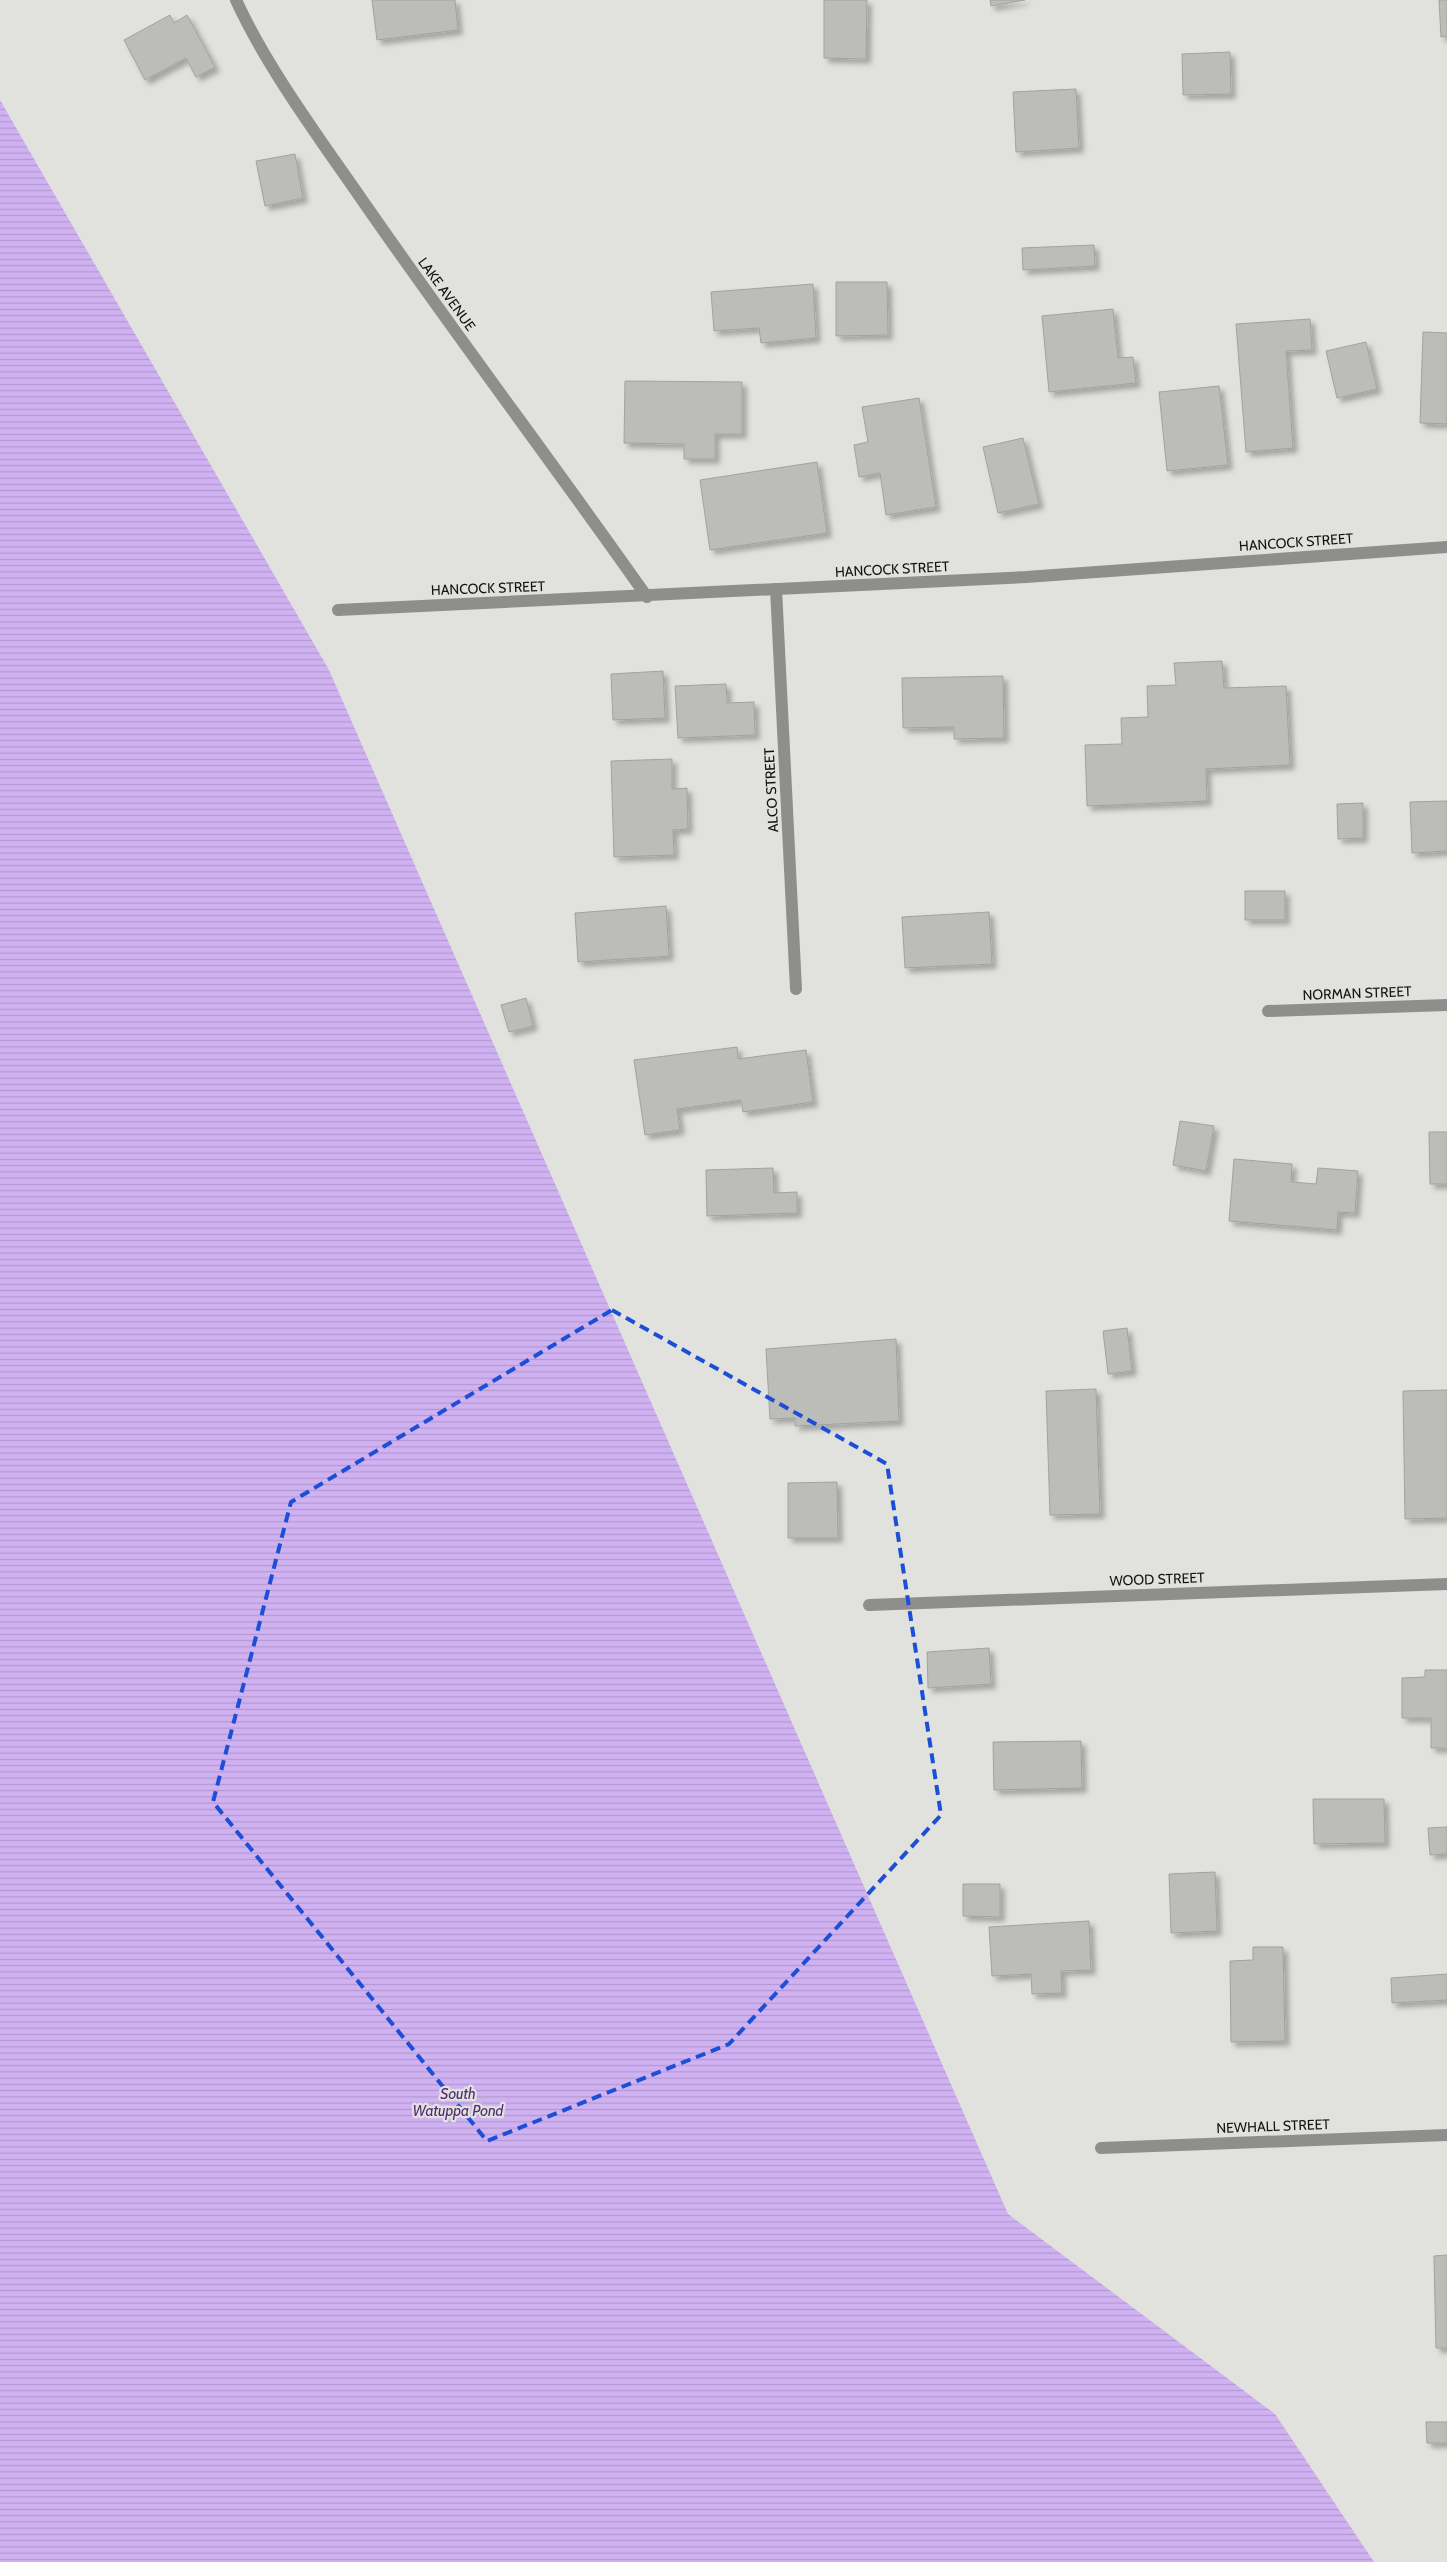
<svg xmlns="http://www.w3.org/2000/svg" width="1447" height="2562" font-family="Cabin,sans-serif">
	<style>
		.water { fill: url(#water-rules) }
		.building { fill: #bcbcb8; stroke: #a2a29e; filter: url(#shadow) }
		.lines { fill: none; stroke-linecap: round; stroke-linejoin: round }
		.minor { stroke: #8e8e8c; stroke-width: 12 }
		.marked { fill: none; stroke: #1d4ed8; stroke-width: 4; stroke-dasharray: 10 6; stroke-linejoin: round }
		.labels { text-anchor: middle; stroke-width: 4.5; stroke-linejoin: round; paint-order: stroke }
		.street-label { font-size: 14px; fill: #131312; stroke: #e1e2de }
		.water-label { font-size: 15px; font-style: italic; fill: #512974; stroke: #e1e2de }
	</style>
	<defs>
		<pattern id="water-rules" width="6" height="5" patternUnits="userSpaceOnUse" patternTransform="scale(1.25)"><rect width="6" height="5" fill="#d0b2f3"/><path d="M0 2.5h6" fill="none" stroke="#b298cf"/></pattern>
		<filter id="shadow"><feDropShadow dx="4.5" dy="4.5" stdDeviation="2.5" flood-color="#0004"/></filter>
	</defs>
	<rect width="100%" height="100%" fill="#e1e2de"/>
	<polygon class="water" points="0,100 329,670 1008,2214 1275,2414 1374,2562 0,2562"/>
	<g class="building">
		<polygon points="372,0 455,0 458,30 377,40"/>
		<polygon points="824,0 867,0 866,59 824,58"/>
		<polygon points="990,0 1025,0 991,6"/>
		<polygon points="1439,0 1447,0 1447,36 1441,37"/>
		<polygon points="170,15 174,23 187,15 215,67 196,77 186,58 145,80 124,40"/>
		<polygon points="1230,52 1231,94 1183,95 1182,54"/>
		<polygon points="1076,89 1079,148 1016,152 1013,92"/>
		<polygon points="295,154 303,198 265,206 256,161"/>
		<polygon points="1094,245 1095,266 1023,270 1022,248"/>
		<polygon points="836,282 887,282 888,335 836,336"/>
		<polygon points="813,284 816,338 761,343 759,328 714,331 711,292"/>
		<polygon points="1113,309 1118,358 1133,357 1136,383 1049,392 1042,316"/>
		<polygon points="1310,319 1312,350 1286,351 1293,448 1246,452 1236,324"/>
		<polygon points="1423,332 1447,333 1447,424 1420,423"/>
		<polygon points="1366,342 1377,389 1337,398 1326,351"/>
		<polygon points="625,381 742,382 742,434 715,434 715,459 684,459 684,444 624,443"/>
		<polygon points="1219,386 1228,465 1167,471 1159,392"/>
		<polygon points="919,398 936,507 886,515 880,473 859,477 854,445 868,442 862,407"/>
		<polygon points="1023,438 1039,504 998,513 983,447"/>
		<polygon points="817,462 827,533 710,550 700,480"/>
		<polygon points="1222,661 1224,688 1286,686 1290,765 1206,769 1207,801 1087,806 1085,745 1122,744 1121,718 1148,717 1147,686 1176,685 1174,663"/>
		<polygon points="663,671 665,718 613,720 611,674"/>
		<polygon points="1003,676 1004,738 954,739 954,727 903,728 902,678"/>
		<polygon points="726,684 727,703 754,702 755,735 678,738 675,686"/>
		<polygon points="672,759 672,789 687,788 688,829 673,830 674,855 614,857 611,761"/>
		<polygon points="1447,801 1447,851 1412,853 1410,802"/>
		<polygon points="1363,803 1363,838 1338,839 1337,804"/>
		<rect x="1245" y="891" width="40" height="29"/>
		<polygon points="666,906 669,956 578,962 575,913"/>
		<polygon points="989,912 992,964 905,968 902,917"/>
		<polygon points="526,998 533,1026 509,1032 501,1005"/>
		<polygon points="737,1047 738,1059 806,1050 813,1102 743,1112 741,1100 677,1109 680,1130 645,1135 634,1060"/>
		<polygon points="1180,1121 1214,1126 1206,1171 1173,1165"/>
		<polygon points="1429,1132 1447,1132 1447,1184 1430,1184"/>
		<polygon points="1234,1159 1292,1164 1291,1182 1316,1184 1318,1168 1358,1171 1355,1213 1338,1212 1337,1230 1229,1221"/>
		<polygon points="773,1168 774,1193 797,1192 797,1213 707,1216 706,1170"/>
		<polygon points="1127,1328 1132,1371 1108,1374 1103,1331"/>
		<polygon points="896,1339 899,1421 795,1426 795,1418 770,1419 766,1349"/>
		<polygon points="1096,1389 1100,1514 1050,1515 1046,1391"/>
		<polygon points="1447,1390 1447,1518 1405,1519 1403,1391"/>
		<polygon points="837,1482 838,1538 788,1538 788,1483"/>
		<polygon points="989,1648 991,1684 928,1688 927,1652"/>
		<polygon points="1425,1670 1447,1670 1447,1748 1431,1748 1431,1718 1402,1718 1402,1678 1425,1677"/>
		<polygon points="1081,1741 1082,1788 994,1790 993,1742"/>
		<polygon points="1313,1799 1384,1799 1385,1843 1314,1844"/>
		<polygon points="1447,1827 1447,1854 1430,1855 1428,1828"/>
		<polygon points="1215,1872 1217,1931 1171,1933 1169,1874"/>
		<polygon points="963,1884 1000,1884 1000,1917 963,1916"/>
		<polygon points="1089,1921 1091,1970 1061,1971 1062,1993 1032,1994 1031,1974 992,1976 989,1927"/>
		<polygon points="1253,1947 1283,1947 1285,2041 1231,2042 1230,1961 1253,1960"/>
		<polygon points="1447,1974 1447,2000 1392,2003 1391,1978"/>
		<polygon points="1447,2255 1447,2348 1436,2348 1434,2256"/>
		<polygon points="1426,2422 1447,2422 1447,2443 1427,2443"/>
	</g>
	<g class="lines">
		<g class="minor">
			<path d="M236 0C268 70 323 143 367 207 458 338 555 466 647 597"/>
			<polyline points="776,589 796,989"/>
			<polyline points="338,610 1026,577 1447,547"/>
			<polyline points="1268,1011 1447,1005"/>
			<polyline points="869,1605 1447,1584"/>
			<polyline points="1101,2148 1447,2135"/>
		</g>
	</g>
	<path class="marked" d="M612 1310 887 1464 941 1815 729 2044 487 2141 213 1802 291 1502Z"/>
	<g class="labels">
		<g class="street-label">
			<text transform="translate(447 294) rotate(54)" y="5">LAKE AVENUE</text>
			<text transform="translate(1296 542) rotate(-4)" y="5">HANCOCK STREET</text>
			<text transform="translate(892 569) rotate(-3)" y="5">HANCOCK STREET</text>
			<text transform="translate(488 588) rotate(-2)" y="5">HANCOCK STREET</text>
			<text transform="translate(771 790) rotate(-93)" y="5">ALCO STREET</text>
			<text transform="translate(1357 993) rotate(-2)" y="5">NORMAN STREET</text>
			<text transform="translate(1157 1579) rotate(-2)" y="5">WOOD STREET</text>
			<text transform="translate(1273 2126) rotate(-2)" y="5">NEWHALL STREET</text>
		</g>
		<g class="water-label">
			<text x="458" y="2099">South<tspan x="458" dy="17">Watuppa Pond</tspan></text>
		</g>
	</g>
</svg>
